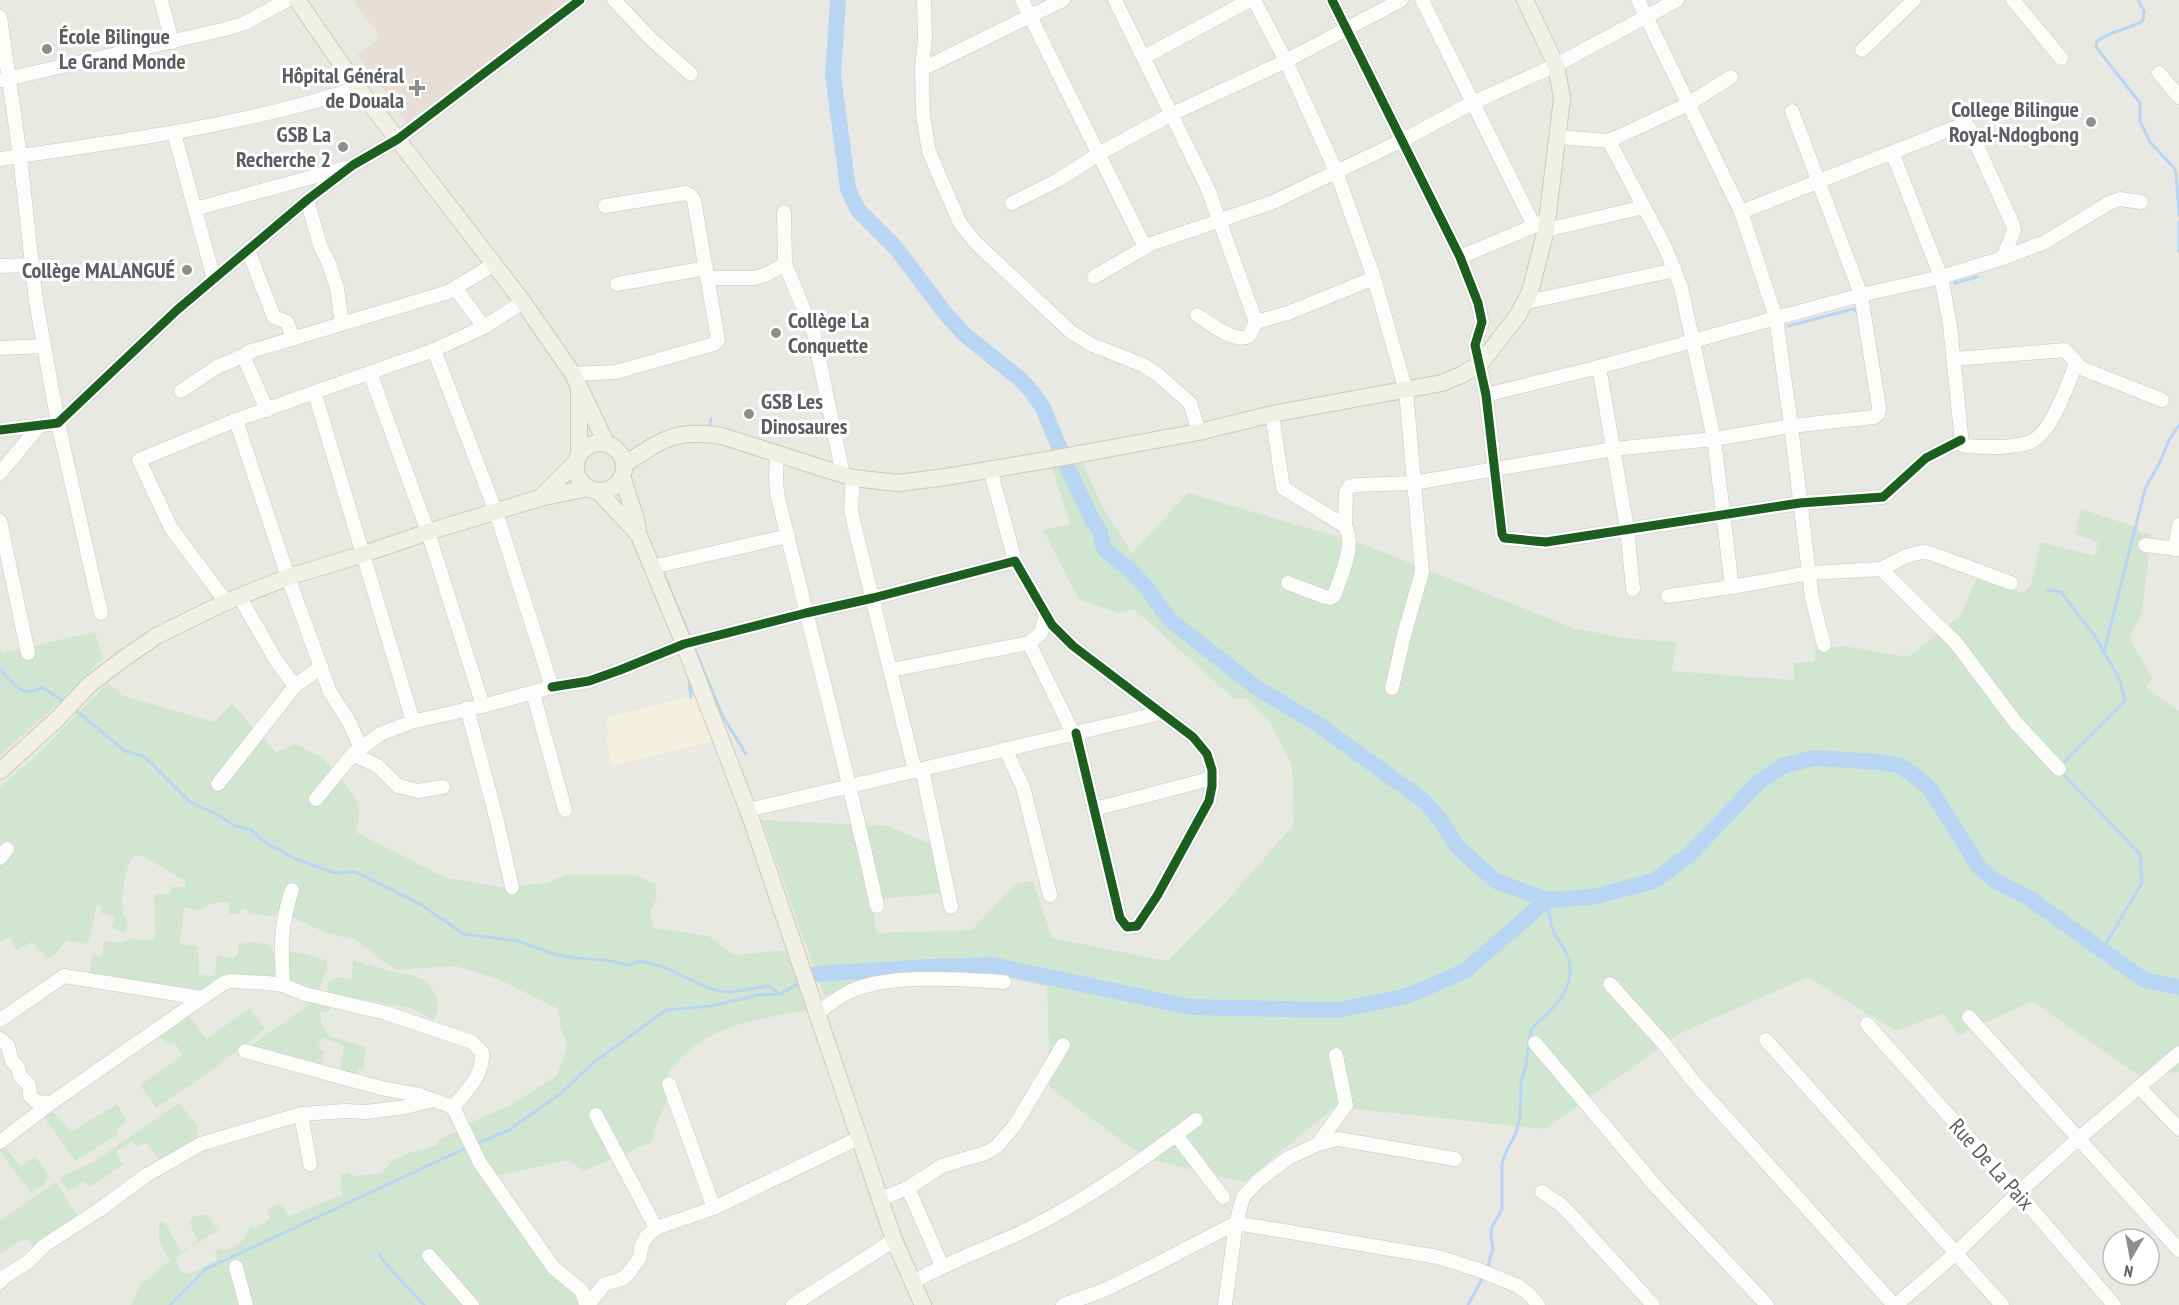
<svg xmlns="http://www.w3.org/2000/svg" width="2179" height="1305" font-family="'PT Sans Narrow',sans-serif">
	<style>
		.commercial { fill: #f3f0dd }
		.medical { fill: #e9ddd8 }
		.green { fill: #d1e6d1 }
		.lines { fill: none; stroke-linecap: round; stroke-linejoin: round }
		.stream { stroke: #b8d6f4; stroke-width: 3 }
		.river { stroke: #b8d6f4; stroke-width: 16 }
		.minor-casing { stroke: #c6c7c6; stroke-width: 15 }
		.major-casing { stroke: #d0cab2; stroke-width: 18 }
		.minor { stroke: #fcfcfb; stroke-width: 14 }
		.major { stroke: #f1f0e7; stroke-width: 16 }
		.cycleway-casing { stroke: #fff; stroke-width: 13 }
		.cycleway { stroke: #1b5e20; stroke-width: 9 }
		.poi-dot { fill: #8c8e90; stroke: #fff; stroke-width: 2 }
		.labels { text-anchor: middle; stroke-width: 6; stroke-linejoin: round; paint-order: stroke }
		.poi-label { font-size: 22px; font-weight: bold; fill: #5a5d62; stroke: #fff; text-anchor: end }
		.street-label { font-size: 22px; fill: #5a5d62; stroke: #fff }
	</style>
	<rect width="100%" height="100%" fill="#e9e9e4"/>
	<polygon class="commercial" points="696,694 715,741 613,766 611,764 605,737 609,735 606,718"/>
	<polygon class="medical" points="352,0 567,0 407,122 357,55 380,37"/>
	<g class="green">
		<polygon points="1083,463 1102,506 1132,553 1188,493 1363,544 1573,628 1624,638 1676,642 1672,671 1794,680 1794,663 1815,661 1814,650 1844,646 1908,657 1960,616 1977,578 2022,593 2030,587 2041,542 2094,556 2098,542 2075,534 2081,509 2139,528 2138,532 2151,534 2142,614 2129,637 2153,679 2146,687 2179,711 2179,1072 2138,1075 2032,1001 1959,1035 1943,1014 1895,1031 1808,977 1681,1033 1545,1129 1335,1107 1244,1182 1145,1158 1050,1088 1047,986 981,973 824,996 762,820 888,826 934,846 942,893 871,900 877,933 972,930 1015,884 1033,881 1052,938 1168,961 1224,904 1294,824 1292,765 1270,723 1247,699 1233,698 1134,609 1118,613 1079,599 1043,530 1070,524 1052,467"/>
		<polygon points="95,632 103,658 52,709 0,755 0,648 2,653"/>
		<path d="M108 683 123 696 214 722 232 704 276 752 296 744 323 758 348 788 358 802 359 818 356 832 446 878 502 887 547 883 565 875H636L655 884 657 898 650 912 654 928 709 936 734 955 787 950 809 1010C770 1017 726 1022 693 1047 684 1053 677 1063 669 1070L666 1103 656 1126 652 1142 583 1171 569 1160 496 1176 479 1153 467 1124 511 1105 557 1075 567 1047 561 1027 558 1009 496 978 455 966 395 970 356 940 327 933 275 910 277 913 274 916 249 914 247 909H241V914H229V903C216 901 210 903 199 911L184 907 180 944 198 946 199 975 215 976 217 955 233 958 237 955 239 944 253 942 270 945C278 957 278 966 277 980 250 979 221 973 199 991L89 975 92 954 101 956 104 941 123 943 128 939 155 940 154 894H169L172 887H185V881L143 856H133C124 872 120 898 123 916L128 919 125 932 112 928 115 917 101 913 102 906 97 905 88 944 67 940 52 957 48 958 32 942 17 950 10 938 0 941V787L39 753Z"/>
		<polygon points="286,951 302,953 327,961 327,969 318,993 289,985"/>
		<path d="M353 960 400 974C417 972 438 987 438 1006 438 1010 435 1016 434 1020L411 1008 366 1000 360 1001 327 993 328 983 337 977 352 980Z"/>
		<polygon points="315,1000 329,1005 331,1008 329,1011 320,1012 322,1024 329,1036 366,1047 363,1069 358,1069 357,1076 340,1072 344,1046 322,1038 318,1049 324,1051 321,1067 248,1048"/>
		<polygon points="250,1008 265,1029 208,1073 156,1108 140,1085 183,1055 174,1042 168,1045 157,1034 187,1013 206,1039"/>
		<polygon points="179,1103 198,1126 196,1143 161,1161 146,1143 137,1147 132,1141 116,1152 123,1165 90,1187 83,1181 69,1192 59,1178 95,1161"/>
		<path d="M117 1104 126 1121 116 1129 119 1134 75 1161 44 1117 49 1112C60 1114 63 1125 71 1132Z"/>
		<path d="M462 1129 565 1280 579 1305H131L141 1284 170 1260C161 1246 156 1238 160 1221L165 1222 180 1251 191 1247 197 1240 189 1221 193 1217 206 1214 218 1230 178 1256 176 1260 181 1272 190 1274 217 1260 215 1252 220 1248 226 1250C241 1245 245 1239 251 1224L256 1228 270 1218 267 1209 282 1203 288 1216 342 1195 340 1175 348 1172 353 1176 382 1173C398 1151 412 1154 436 1145L440 1139Z"/>
		<polygon points="4,1146 21,1167 35,1156 49,1176 43,1185 31,1193 0,1151"/>
		<polygon points="56,1182 79,1219 36,1252 29,1241 21,1240 0,1254 0,1221"/>
	</g>
	<g class="lines">
		<g class="stream">
			<path d="M2138 0 2144 11 2143 21C2129 29 2111 31 2097 41L2096 47 2140 103V121L2150 142 2174 168 2176 173 2179 215"/>
			<polyline points="2179,222 2179,251"/>
			<polyline points="1955,283 1977,277"/>
			<polyline points="1788,326 1853,309 1858,313"/>
			<polyline points="709,429 711,419"/>
			<polyline points="664,575 690,637"/>
			<polyline points="2047,590 2061,592 2097,639 2103,652"/>
			<polyline points="694,647 722,715 746,754"/>
			<path d="M0 669C13 683 23 700 42 687L66 703"/>
			<polyline points="689,678 691,697"/>
			<polyline points="74,709 125,751 143,756 150,762 190,802 218,815 235,826 251,830 266,843 296,859 335,873 355,872 382,885 420,904 464,934 518,941 557,955 574,958 605,960 628,965 642,961 666,968 706,987 719,991 732,992 768,986 781,994"/>
			<polyline points="2061,765 2125,701 2120,681 2104,652 2145,489 2161,460 2169,440 2179,425"/>
			<polyline points="2061,772 2140,854 2142,883 2102,950"/>
			<polyline points="474,1145 509,1130 560,1094 593,1063 666,1010 711,1006 758,995 781,994 800,982"/>
			<polyline points="379,1254 385,1263 424,1305"/>
			<path d="M1487 1269 1493 1248 1491 1235 1492 1227 1502 1209V1163L1507 1150 1516 1133 1520 1117 1521 1082 1526 1065 1531 1029C1549 1012 1572 995 1570 967 1570 954 1560 944 1554 933 1550 924 1549 911 1547 900"/>
			<polyline points="170,1305 206,1269 468,1147"/>
			<polyline points="1468,1305 1483,1277"/>
		</g>
		<g class="river">
			<polyline points="838,0 833,75 848,189 858,210 896,248 945,313 964,334 1020,379 1032,392 1042,406 1070,473 1092,520 1100,531 1103,545 1106,551 1128,568 1147,588 1170,620 1257,688 1319,725 1424,801 1440,819 1457,847 1496,881 1547,900 1592,897 1654,881 1689,855 1758,783 1782,766 1814,758 1880,762 1901,766 1929,787 1979,867 1994,880 2029,898 2144,980 2179,987"/>
			<polyline points="815,974 931,967 992,965 1190,1007 1337,1010 1407,996 1465,971 1547,900"/>
		</g>
		<g class="minor-casing">
			<g id="minor">
				<polyline points="161,0 172,42"/>
				<polyline points="614,0 651,39 691,74"/>
				<polyline points="924,0 925,37 922,69 923,115 929,152 960,223 976,243 1070,331 1090,344 1143,365 1157,374 1190,403 1199,432"/>
				<polyline points="1022,0 1145,247"/>
				<polyline points="1115,0 1208,189 1256,322"/>
				<polyline points="1254,0 1286,61 1336,171 1374,278 1406,391 1422,572 1404,635 1392,688"/>
				<polyline points="1332,0 1460,257 1478,303 1482,322 1475,345 1486,395 1502,534 1504,538 1546,542 1800,503 1883,497 1926,458 1961,440"/>
				<polyline points="1422,0 1534,226 1548,220"/>
				<polyline points="2013,0 2061,58"/>
				<polyline points="0,17 20,156 36,301 44,346 58,423 101,613"/>
				<polyline points="1862,50 1914,0"/>
				<polyline points="1144,57 1250,0"/>
				<polyline points="922,69 1063,0"/>
				<polyline points="2159,73 2179,97"/>
				<polyline points="2,80 226,29 245,23 287,0"/>
				<polyline points="1792,111 1861,295 1879,408 1878,414 1874,417 1791,426 1812,598 1824,645"/>
				<polyline points="174,133 214,279"/>
				<polyline points="1559,137 1609,141 1688,104 1731,77"/>
				<polyline points="1609,141 1665,247 1681,287 1714,439 1732,587"/>
				<path d="M1892 152 1941 277 1950 325 1962 444 1965 446C1983 447 2012 449 2030 442 2051 435 2068 383 2076 364"/>
				<path d="M0 159C120 141 243 126 358 88"/>
				<polyline points="307,200 321,248 328,261 337,288 342,324"/>
				<polyline points="1012,203 1058,180 1100,153 1172,114 1286,61 1401,0"/>
				<polyline points="195,209 345,168"/>
				<polyline points="784,212 785,264 814,334 843,475"/>
				<polyline points="1741,212 1964,124 1968,126 2013,225 2014,230 2003,258"/>
				<polyline points="1546,230 1644,207"/>
				<polyline points="248,250 274,317 287,322 293,339"/>
				<polyline points="1460,257 1534,226"/>
				<polyline points="0,266 32,265"/>
				<polyline points="1094,277 1151,244 1273,202 1401,141 1472,103 1556,65 1677,0"/>
				<polyline points="708,278 755,278 765,275 785,264"/>
				<polyline points="617,284 706,268"/>
				<polyline points="455,288 484,327"/>
				<polyline points="1527,302 1675,270"/>
				<path d="M1197 315C1209 323 1235 344 1249 336L1256 322"/>
				<polyline points="1256,322 1288,313 1374,278"/>
				<polyline points="0,348 44,346"/>
				<polyline points="1954,359 2065,350 2081,368 2162,400"/>
				<polyline points="1599,367 1627,528 1633,589"/>
				<polyline points="370,373 428,532 483,706"/>
				<polyline points="573,374 616,372 714,344 718,340 694,200 690,195 686,193 605,206"/>
				<polyline points="181,391 217,367 245,355"/>
				<polyline points="315,394 412,718 415,721"/>
				<polyline points="1486,395 1599,367 1776,318 1861,295 1941,277 2003,258 2045,242 2109,203 2120,199 2141,202"/>
				<polyline points="267,410 245,360 248,352 448,292 493,265"/>
				<path d="M1272 414 1283 488 1345 526C1356 547 1341 574 1334 596L1330 598 1325 597 1288 583"/>
				<polyline points="236,420 288,577 330,692 348,720 361,748"/>
				<polyline points="0,430 58,423 177,310 307,200 353,165 398,139 580,0"/>
				<path d="M777 455 776 478 777 493C810 631 847 768 877 906"/>
				<polyline points="990,469 1015,561"/>
				<polyline points="0,473 39,426"/>
				<polyline points="853,478 851,508 853,520 915,771"/>
				<polyline points="0,521 28,653"/>
				<polyline points="1345,526 1346,492 1349,487 1355,485 1413,483 1613,449 1714,439 1791,426 1776,318 1741,212 1638,0"/>
				<polyline points="2145,545 2179,549"/>
				<polyline points="2175,549 2179,525"/>
				<polyline points="652,567 788,536"/>
				<polyline points="1881,569 1956,643 2016,723 2059,769"/>
				<polyline points="239,596 277,662 295,686"/>
				<polyline points="1668,596 1732,587 1809,573 1881,569 1906,556 1922,552 1930,553 2011,583"/>
				<polyline points="226,602 171,528 139,460 236,420 434,350 484,327 523,302"/>
				<polyline points="1029,643 1073,733"/>
				<polyline points="891,670 1029,643 1041,633 1046,614"/>
				<polyline points="552,687 589,681 620,670 684,644 806,613 873,598 1015,561 1052,625 1073,646 1193,737 1207,754 1212,770 1212,786 1209,801 1157,896 1137,926 1127,927 1120,918 1076,733"/>
				<polyline points="533,693 565,810"/>
				<polyline points="467,708 497,821 512,887"/>
				<polyline points="1005,749 1023,787 1050,895"/>
				<polyline points="353,754 378,766 398,786 418,791 443,787"/>
				<polyline points="922,769 951,907"/>
				<polyline points="218,784 295,686 321,667"/>
				<polyline points="316,799 353,754 382,733 415,721 483,706 552,687 496,512 434,350"/>
				<polyline points="1095,809 1213,778"/>
				<polyline points="748,810 1161,713"/>
				<polyline points="0,858 7,849"/>
				<polyline points="1610,984 1666,1046 1693,1081 1894,1305"/>
				<path d="M283 985C281 949 280 925 292 890"/>
				<path d="M818 1012C828 1006 838 997 849 992 887 973 962 979 1004 982"/>
				<polyline points="1969,1017 2179,1250"/>
				<path d="M0 1020 64 976 202 998 224 983 231 981 267 983 283 985 305 994 386 1013 472 1042 482 1052C484 1074 467 1091 453 1107"/>
				<polyline points="1867,1024 2018,1193 2114,1305"/>
				<polyline points="0,1039 8,1046 12,1061 18,1067 20,1076 29,1085 30,1096 37,1102 51,1103"/>
				<polyline points="1766,1040 2002,1305"/>
				<polyline points="1535,1043 1658,1189 1767,1305"/>
				<polyline points="245,1051 381,1088 419,1095 453,1107 480,1163 553,1267 582,1291 586,1305"/>
				<polyline points="669,1084 714,1208"/>
				<polyline points="2139,1087 2179,1129"/>
				<polyline points="301,1114 310,1164"/>
				<polyline points="596,1115 656,1228"/>
				<polyline points="1176,1135 1223,1197"/>
				<polyline points="0,1142 51,1103 202,998"/>
				<polyline points="1318,1144 1346,1105 1336,1055"/>
				<polyline points="908,1188 942,1266"/>
				<polyline points="1542,1192 1560,1204 1572,1216 1653,1305"/>
				<polyline points="880,1199 908,1188 942,1166 988,1152 997,1146 1015,1125 1063,1045"/>
				<polyline points="429,1256 472,1305"/>
				<polyline points="236,1267 246,1305"/>
				<polyline points="0,1282 4,1277 28,1262 45,1245 99,1210 145,1176 201,1144 301,1114 345,1111 367,1112 405,1107 433,1100"/>
				<path d="M913 1282C948 1262 985 1249 1022 1232 1084 1202 1141 1161 1196 1120"/>
				<polyline points="588,1305 605,1284 622,1279 628,1274 640,1257 641,1247 646,1237 656,1228 714,1208 859,1138"/>
				<polyline points="793,1305 894,1240"/>
				<polyline points="1063,1305 1104,1290 1149,1268 1236,1223 1438,1257 1479,1270 1518,1286 1529,1294 1538,1305"/>
				<polyline points="1225,1305 1236,1223 1243,1197 1259,1180 1288,1158 1318,1144 1338,1139 1455,1159"/>
				<polyline points="1896,1305 1956,1253 2018,1193 2078,1139 2179,1053"/>
			</g>
		</g>
		<g class="major-casing">
			<g id="major">
				<polyline points="297,0 358,88 523,302 573,374 606,443"/>
				<polyline points="579,389 579,453"/>
				<circle cx="600" cy="467" r="24"/>
				<path d="M624 465C661 440 676 428 722 436L853 478 898 483 946 477 1047 460 1199 432 1272 414 1442 383 1461 375 1480 364 1518 315 1530 292 1546 230 1562 98 1556 65 1525 0"/>
				<polyline points="622,476 636,519 638,533 684,644 748,810 894,1240 923,1305"/>
				<polyline points="598,491 637,533"/>
				<polyline points="541,497 576,462"/>
				<polyline points="0,771 57,719 89,685 123,659 158,635 226,602 288,577 364,554 428,532 540,498 588,488"/>
			</g>
		</g>
		<use href="#minor" class="minor"/>
		<use href="#major" class="major"/>
		<g class="cycleway-casing">
			<g id="cycleway">
				<polyline points="1332,0 1460,257 1478,303 1482,322 1475,345 1486,395 1502,534 1504,538 1546,542 1800,503 1883,497 1926,458 1961,440"/>
				<polyline points="0,430 58,423 177,310 307,200 353,165 398,139 580,0"/>
				<polyline points="552,687 589,681 620,670 684,644 806,613 873,598 1015,561 1052,625 1073,646 1193,737 1207,754 1212,770 1212,786 1209,801 1157,896 1137,926 1127,927 1120,918 1076,733"/>
			</g>
		</g>
		<use href="#cycleway" class="cycleway"/>
	</g>
	<g class="poi-dot">
		<circle cx="47" cy="49" r="6"/>
		<path d="M414 79h6v6h6v6h-6v6h-6v-6h-6v-6h6z"/>
		<circle cx="2091" cy="122" r="6"/>
		<circle cx="343" cy="147" r="6"/>
		<circle cx="187" cy="270" r="6"/>
		<circle cx="776" cy="333" r="6"/>
		<circle cx="749" cy="414" r="6"/>
	</g>
	<g class="labels">
		<g class="poi-label">
			<text x="59" y="44" text-anchor="start">École Bilingue<tspan x="59" dy="25">Le Grand Monde</tspan></text>
			<text x="404" y="83">Hôpital Général<tspan x="404" dy="25">de Douala</tspan></text>
			<text x="2079" y="117">College Bilingue<tspan x="2079" dy="25">Royal-Ndogbong</tspan></text>
			<text x="331" y="142">GSB La<tspan x="331" dy="25">Recherche 2</tspan></text>
			<text x="175" y="278">Collège MALANGUÉ</text>
			<text x="788" y="328" text-anchor="start">Collège La<tspan x="788" dy="25">Conquette</tspan></text>
			<text x="761" y="409" text-anchor="start">GSB Les<tspan x="761" dy="25">Dinosaures</tspan></text>
		</g>
		<g class="street-label">
			<text transform="translate(1992 1164) rotate(48)" y="8">Rue De La Paix</text>
		</g>
	</g>
	<g transform="translate(2131 1257) rotate(190)"><circle r="28" fill="#ffffff" stroke="#bdbec0" stroke-width="1.5"/>
	<path d="M0-4.5L10 22L0 15L-10 22Z" fill="#8c8e90"/>
	<text y="-9" font-size="16" font-weight="bold" text-anchor="middle" fill="#5a5d62">N</text>
	</g>
</svg>
